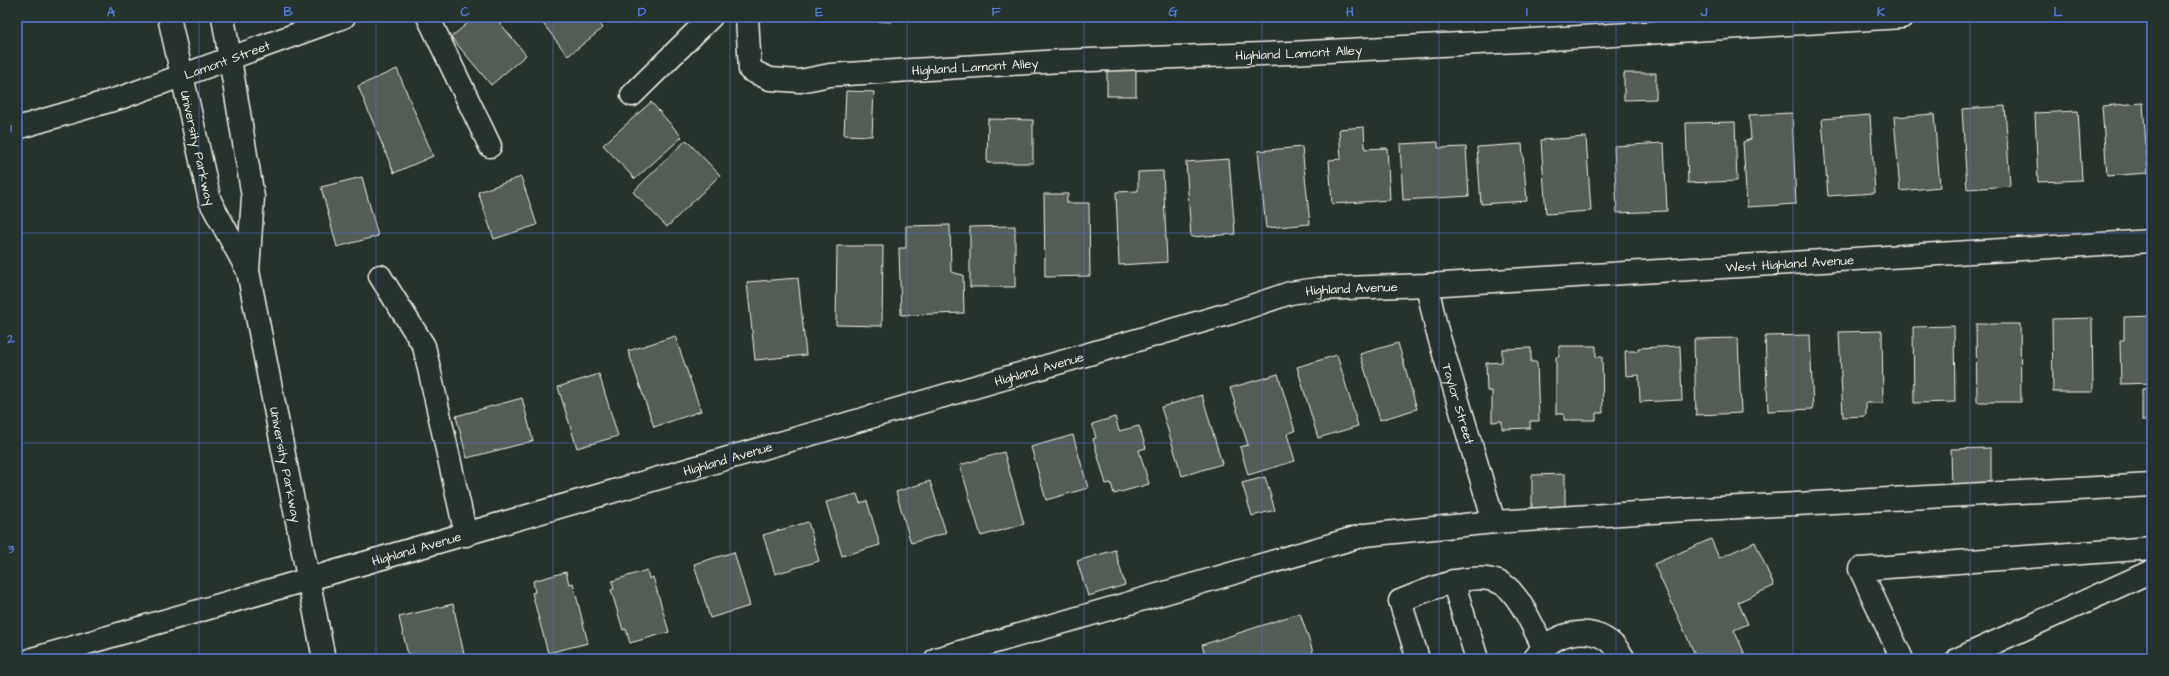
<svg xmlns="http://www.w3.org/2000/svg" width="2169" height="676" font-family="'Architects Daughter',sans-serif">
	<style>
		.building { fill: #525c55; stroke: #f4f1e8 }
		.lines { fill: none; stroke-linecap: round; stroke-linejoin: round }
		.minor-casing { stroke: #f4f1e8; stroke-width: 25 }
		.major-casing { stroke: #f4f1e8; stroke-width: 25 }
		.minor { stroke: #26332d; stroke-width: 22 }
		.major { stroke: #26332d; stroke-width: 22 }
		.grid { fill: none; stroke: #5377dc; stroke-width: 1; stroke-opacity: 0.55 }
		.labels { text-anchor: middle; stroke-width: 3; stroke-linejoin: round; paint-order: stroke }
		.street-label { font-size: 13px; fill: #f4f1e8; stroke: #26332d }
		.neatline { fill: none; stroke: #5377dc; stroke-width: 1.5 }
		.grid-label { font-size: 13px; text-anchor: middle; font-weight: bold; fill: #5377dc }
	</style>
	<rect width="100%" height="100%" fill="#26332d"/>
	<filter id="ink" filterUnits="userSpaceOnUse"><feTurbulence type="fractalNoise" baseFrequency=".025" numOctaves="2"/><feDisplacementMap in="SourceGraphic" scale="8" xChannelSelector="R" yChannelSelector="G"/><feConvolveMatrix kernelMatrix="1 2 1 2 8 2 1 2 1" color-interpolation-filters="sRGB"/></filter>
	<g filter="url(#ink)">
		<g class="building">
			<polygon points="475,17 495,17 526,55 491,85 451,37"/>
			<polygon points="538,17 595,17 603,28 568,56"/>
			<polygon points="816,17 891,17 891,22"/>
			<rect x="1107" y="68" width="29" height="28"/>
			<polygon points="397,69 433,156 394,173 358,86"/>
			<polygon points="1624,73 1656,73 1656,99 1624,100"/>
			<polygon points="846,91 874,92 872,136 844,135"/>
			<polygon points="651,102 682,137 635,179 603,145"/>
			<polygon points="2143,103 2148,173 2107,176 2102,106"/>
			<polygon points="2005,106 2010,186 1967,189 1962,109"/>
			<polygon points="2078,111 2082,180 2038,182 2035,113"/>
			<polygon points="1792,113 1796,204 1747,207 1743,142 1751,139 1749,115"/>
			<polygon points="1934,114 1940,187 1900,191 1894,117"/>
			<polygon points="1870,115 1875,193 1828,196 1822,119"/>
			<polygon points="988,119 1033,120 1033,163 987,163"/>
			<polygon points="1735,122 1737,181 1688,183 1686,123"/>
			<polygon points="1364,127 1365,149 1387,148 1390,200 1332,204 1329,160 1341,159 1339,129"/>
			<polygon points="1586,137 1591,211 1546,214 1541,140"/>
			<polygon points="686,140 720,175 667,227 633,192"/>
			<polygon points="1438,142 1438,148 1466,147 1469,196 1403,200 1400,144"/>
			<polygon points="1664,143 1667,211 1617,213 1614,146"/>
			<polygon points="1522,144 1527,201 1481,204 1477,147"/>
			<polygon points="1302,147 1310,224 1266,228 1258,151"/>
			<polygon points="1229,159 1235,234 1191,237 1186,162"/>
			<polygon points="1163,171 1167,262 1119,265 1116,192 1138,191 1138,172"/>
			<polygon points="362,177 378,236 337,247 321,187"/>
			<polygon points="521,177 537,225 494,239 478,192"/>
			<polygon points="1044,194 1068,194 1066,203 1089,203 1090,276 1045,277"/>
			<polygon points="950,225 951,272 963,275 964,313 901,315 899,248 906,248 906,226"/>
			<polygon points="1015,226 1015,287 970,287 970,227"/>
			<polygon points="837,246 883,246 882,326 836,325"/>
			<polygon points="798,278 806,355 755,360 747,282"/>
			<polygon points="2152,316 2152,383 2121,384 2120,340 2124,340 2124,317"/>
			<polygon points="2092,318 2093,392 2053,392 2052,319"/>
			<polygon points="1976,324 2020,324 2021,402 1977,402"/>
			<polygon points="1954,326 1955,402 1914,403 1913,327"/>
			<polygon points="1882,331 1883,403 1866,403 1866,416 1843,417 1839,332"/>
			<polygon points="1810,335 1813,409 1768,411 1765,336"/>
			<polygon points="675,336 701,411 654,427 628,351"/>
			<polygon points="1738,338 1741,413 1696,415 1694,339"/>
			<polygon points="1398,343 1417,409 1380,420 1360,354"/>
			<polygon points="1559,346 1596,346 1596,357 1602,357 1603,413 1596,413 1596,420 1564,420 1564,414 1556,414 1556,357 1559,357"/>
			<polygon points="1680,346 1682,400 1640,402 1639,375 1626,376 1625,351 1638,351 1638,348"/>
			<polygon points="1531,348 1531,362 1537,362 1539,421 1530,421 1530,428 1502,429 1502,421 1492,422 1492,391 1487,391 1486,363 1502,362 1502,349"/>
			<polygon points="1337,355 1358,426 1318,438 1297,367"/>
			<polygon points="599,374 618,436 577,448 558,387"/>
			<polygon points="1278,374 1295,431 1287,434 1295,461 1248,475 1240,447 1248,445 1230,388"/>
			<polygon points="2152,388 2152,421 2142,421 2142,389"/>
			<polygon points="1202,395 1222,464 1182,476 1161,407"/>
			<polygon points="522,398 533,441 467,458 456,416"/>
			<polygon points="1115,417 1119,431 1139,426 1146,448 1139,450 1149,484 1114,494 1111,483 1106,484 1093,439 1096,438 1092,424"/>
			<polygon points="1073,435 1088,488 1046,500 1031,447"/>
			<polygon points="1991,448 1991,490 1952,491 1951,449"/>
			<polygon points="1004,452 1024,524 981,536 960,465"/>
			<polygon points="1565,474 1565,512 1532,512 1532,475"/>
			<polygon points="1265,477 1275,510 1252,516 1242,483"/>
			<polygon points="930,481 946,533 911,543 896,492"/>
			<polygon points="857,494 860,503 867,501 880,545 842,556 826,502"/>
			<polygon points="808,522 819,561 775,574 763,535"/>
			<polygon points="1711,539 1719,558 1755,542 1774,586 1738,602 1748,624 1734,630 1747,659 1697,659 1654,564"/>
			<polygon points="1115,550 1125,585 1088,596 1077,561"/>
			<polygon points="734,552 750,606 710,618 694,564"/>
			<polygon points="647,570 649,579 653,577 669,632 630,643 626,629 623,630 611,590 614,589 612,581"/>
			<polygon points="566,572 569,584 573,583 588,643 548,653 532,593 535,592 533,581"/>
			<polygon points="453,604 465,659 409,659 399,617"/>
			<polygon points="1300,613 1315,658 1206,659 1202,645"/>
		</g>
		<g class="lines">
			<g class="minor-casing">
				<g id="minor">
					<polyline points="428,17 490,146"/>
					<path id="s1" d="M747 17 750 70 770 79 800 81 830 75 1061 61 1290 53 1517 41 1902 17"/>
					<polyline points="632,95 711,17"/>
					<path id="s2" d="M17 128 123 97 344 17"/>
					<polyline points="380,276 424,346 466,535"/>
					<path id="s3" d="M1427 285 1436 327 1494 522"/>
					<polyline points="1453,581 1477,659"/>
					<path d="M1535 658C1557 626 1605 622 1624 659"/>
					<path id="s4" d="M32 659 1231 313 1290 293 1317 289 1427 285 2152 241"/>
					<polyline points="936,659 1365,535 1494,522 1684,510 2152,485"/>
					<path d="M1418 659 1400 601C1428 590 1485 563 1510 590 1525 606 1533 628 1543 646"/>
					<polyline points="1902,659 1860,569 2152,548"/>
					<polyline points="1958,659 2152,571"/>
				</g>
			</g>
			<g class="major-casing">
				<g id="major">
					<path id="s5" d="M169 17 210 201 248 271"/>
					<path id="s6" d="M223 17 253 197 248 271 324 659"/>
				</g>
			</g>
			<use href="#minor" class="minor"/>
			<use href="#major" class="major"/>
		</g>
	</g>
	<path class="grid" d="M199 17V659M376 17V659M553 17V659M730 17V659M907 17V659M1084 17V659M1262 17V659M1439 17V659M1616 17V659M1793 17V659M1970 17V659M17 233H2152M17 443H2152"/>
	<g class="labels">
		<g class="street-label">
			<text dy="5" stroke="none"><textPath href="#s1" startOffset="605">Highland Lamont Alley</textPath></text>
			<text dy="5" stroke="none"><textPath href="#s2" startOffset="221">Lamont Street</textPath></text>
			<text dy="5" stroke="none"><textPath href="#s1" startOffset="281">Highland Lamont Alley</textPath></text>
			<text dy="5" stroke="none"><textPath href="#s5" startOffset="134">University Parkway</textPath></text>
			<text dy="5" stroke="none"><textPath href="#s4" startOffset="1811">West Highland Avenue</textPath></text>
			<text dy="5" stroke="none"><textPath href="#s4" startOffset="1372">Highland Avenue</textPath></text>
			<text dy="5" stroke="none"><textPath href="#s4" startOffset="1048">Highland Avenue</textPath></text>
			<text dy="5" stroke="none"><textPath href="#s3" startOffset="123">Taylor Street</textPath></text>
			<text dy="5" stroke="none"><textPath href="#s4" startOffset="724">Highland Avenue</textPath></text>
			<text dy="5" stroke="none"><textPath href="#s6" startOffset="454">University Parkway</textPath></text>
			<text dy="5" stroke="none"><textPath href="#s4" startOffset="400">Highland Avenue</textPath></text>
		</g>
	</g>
	<rect width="2169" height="676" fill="none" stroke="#26332d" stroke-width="44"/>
	<rect x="22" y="22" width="2125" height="632" class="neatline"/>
	<g class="grid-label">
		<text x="111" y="16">A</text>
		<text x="288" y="16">B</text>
		<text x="465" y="16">C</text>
		<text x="642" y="16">D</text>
		<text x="819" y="16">E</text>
		<text x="996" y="16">F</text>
		<text x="1173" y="16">G</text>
		<text x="1350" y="16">H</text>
		<text x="1527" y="16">I</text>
		<text x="1704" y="16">J</text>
		<text x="1881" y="16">K</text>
		<text x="2058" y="16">L</text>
		<text x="11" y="132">1</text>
		<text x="11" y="343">2</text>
		<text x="11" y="553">3</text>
	</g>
</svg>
